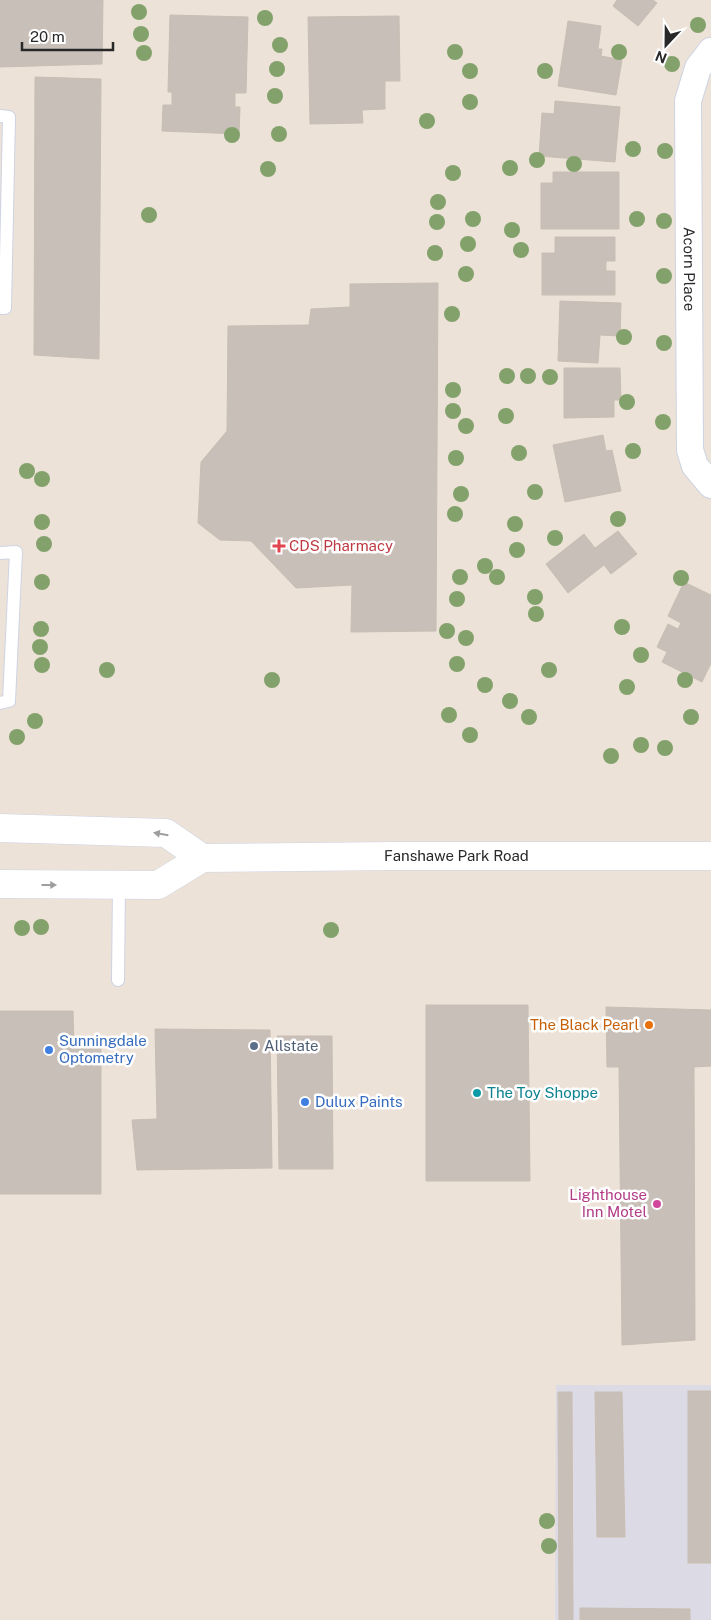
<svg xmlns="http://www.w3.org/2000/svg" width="711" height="1620" font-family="'Public Sans',sans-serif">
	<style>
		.industrial { fill: #dcdae4 }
		.building { fill: #c8bfb8; stroke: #c8beb2 }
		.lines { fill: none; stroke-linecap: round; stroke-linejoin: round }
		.lane-casing { stroke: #cdd3e3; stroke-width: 14 }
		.street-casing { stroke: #cdd3e3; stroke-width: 28 }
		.secondary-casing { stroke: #cdd3e3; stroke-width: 29 }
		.lane { stroke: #fff; stroke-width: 12 }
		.street { stroke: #fff; stroke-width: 26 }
		.secondary { stroke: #fff; stroke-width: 28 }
		.tree { fill: #82a16b }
		.oneway { fill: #9e9e9e }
		.health-dot { fill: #e0444e; stroke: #fff; stroke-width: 2 }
		.food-dot { fill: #e8710a; stroke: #fff; stroke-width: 2 }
		.service-dot { fill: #5c6f8a; stroke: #fff; stroke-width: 2 }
		.shop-dot { fill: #3f7fe0; stroke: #fff; stroke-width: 2 }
		.culture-dot { fill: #0f9aa8; stroke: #fff; stroke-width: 2 }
		.hotel-dot { fill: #d1479c; stroke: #fff; stroke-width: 2 }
		.labels { text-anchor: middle; stroke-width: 5; stroke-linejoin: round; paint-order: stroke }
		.street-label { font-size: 15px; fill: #282828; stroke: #fff }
		.health-label { font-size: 15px; fill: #be3a42; stroke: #fff; text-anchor: start }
		.food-label { font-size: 15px; fill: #c56008; stroke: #fff; text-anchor: end }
		.shop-label { font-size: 15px; fill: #366cbe; stroke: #fff; text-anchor: start }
		.service-label { font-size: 15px; fill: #4e5e75; stroke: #fff; text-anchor: start }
		.culture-label { font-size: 15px; fill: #0d838f; stroke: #fff; text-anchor: start }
		.hotel-label { font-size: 15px; fill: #b23c85; stroke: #fff; text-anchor: end }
	</style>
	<rect width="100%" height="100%" fill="#ede2d8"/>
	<polygon class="industrial" points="556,1385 711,1385 711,1620 555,1620"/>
	<g class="building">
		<polygon points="0,0 103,0 102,64 0,67"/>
		<polygon points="617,0 653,0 657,3 638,26 613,6"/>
		<polygon points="170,15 248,17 246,93 235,93 235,107 240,107 239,134 162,131 163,105 172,105 172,92 168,92"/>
		<polygon points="399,16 400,81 385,81 385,109 362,110 363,123 310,124 308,17"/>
		<polygon points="568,21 601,26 598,49 602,49 601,56 622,60 616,95 558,86"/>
		<polygon points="35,77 101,79 99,359 34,355"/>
		<polygon points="555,101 620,107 615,162 539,156 542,113 554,114"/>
		<polygon points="553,172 619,172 619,229 541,229 541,183 553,183"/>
		<polygon points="555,237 615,237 615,261 606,261 606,271 615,271 615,295 542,295 542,253 555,253"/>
		<polygon points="438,283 436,631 351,632 352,585 296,588 251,541 220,540 198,523 201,462 227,431 228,326 309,325 311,309 350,307 350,284"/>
		<polygon points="560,301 621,303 620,336 600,335 598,363 558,361"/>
		<polygon points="564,368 620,368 621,400 614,400 614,417 564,418"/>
		<polygon points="603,435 606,451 612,450 621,491 565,502 553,445"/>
		<polygon points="618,531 637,554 611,574 604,565 568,593 546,564 584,534 595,548"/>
		<polygon points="684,582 711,595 711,663 702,682 662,662 667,652 657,647 668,624 678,629 681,623 668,616"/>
		<polygon points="426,1005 528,1005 530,1181 426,1181"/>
		<polygon points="606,1007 711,1010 711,1066 694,1067 695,1340 622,1345 619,1067 607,1067"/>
		<polygon points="0,1011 73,1011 74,1047 101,1047 101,1194 0,1194"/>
		<polygon points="155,1029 270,1030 272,1168 137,1170 132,1120 157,1119"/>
		<polygon points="277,1036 332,1036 333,1169 279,1169"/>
		<rect x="688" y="1391" width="23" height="172"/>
		<polygon points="558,1392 572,1392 573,1620 559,1620"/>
		<polygon points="595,1392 622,1392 625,1537 597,1537"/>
		<polygon points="580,1608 690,1609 690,1620 580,1620"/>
	</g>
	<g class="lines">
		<g class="lane-casing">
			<g id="lane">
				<polyline points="0,116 9,117 5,308 0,308"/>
				<polyline points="0,553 16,552 9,701 0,703"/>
				<polyline points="118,980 119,885"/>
			</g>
		</g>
		<g class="street-casing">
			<g id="street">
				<path id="s1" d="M711 51 698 68 688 101 690 450 695 466 711 485"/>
			</g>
		</g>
		<g class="secondary-casing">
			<g id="secondary">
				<polyline points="0,828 166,833 202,858"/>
				<path id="s2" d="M0 884 158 885 202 858 395 856H711"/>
			</g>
		</g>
		<use href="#lane" class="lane"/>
		<use href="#street" class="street"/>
		<use href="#secondary" class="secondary"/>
	</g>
	<g class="tree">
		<circle cx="139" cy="12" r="8"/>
		<circle cx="265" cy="18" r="8"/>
		<circle cx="698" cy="25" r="8"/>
		<circle cx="141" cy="34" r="8"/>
		<circle cx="280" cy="45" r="8"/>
		<circle cx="455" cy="52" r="8"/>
		<circle cx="619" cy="52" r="8"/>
		<circle cx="144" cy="53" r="8"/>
		<circle cx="672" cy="64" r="8"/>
		<circle cx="277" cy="69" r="8"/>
		<circle cx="470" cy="71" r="8"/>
		<circle cx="545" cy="71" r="8"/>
		<circle cx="275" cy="96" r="8"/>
		<circle cx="470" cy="102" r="8"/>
		<circle cx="427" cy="121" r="8"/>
		<circle cx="279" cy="134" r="8"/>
		<circle cx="232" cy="135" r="8"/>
		<circle cx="633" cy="149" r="8"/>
		<circle cx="665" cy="151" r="8"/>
		<circle cx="537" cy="160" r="8"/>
		<circle cx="574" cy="164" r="8"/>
		<circle cx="510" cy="168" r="8"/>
		<circle cx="268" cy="169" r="8"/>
		<circle cx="453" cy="173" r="8"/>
		<circle cx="438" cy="202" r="8"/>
		<circle cx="149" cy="215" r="8"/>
		<circle cx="473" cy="219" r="8"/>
		<circle cx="637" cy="219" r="8"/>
		<circle cx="664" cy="221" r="8"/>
		<circle cx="437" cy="222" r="8"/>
		<circle cx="512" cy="230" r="8"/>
		<circle cx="468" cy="244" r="8"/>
		<circle cx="521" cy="250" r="8"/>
		<circle cx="435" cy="253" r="8"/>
		<circle cx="466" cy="274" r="8"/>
		<circle cx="664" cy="276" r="8"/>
		<circle cx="452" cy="314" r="8"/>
		<circle cx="624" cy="337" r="8"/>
		<circle cx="664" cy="343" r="8"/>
		<circle cx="507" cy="376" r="8"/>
		<circle cx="528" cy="376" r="8"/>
		<circle cx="550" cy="377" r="8"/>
		<circle cx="453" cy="390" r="8"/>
		<circle cx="627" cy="402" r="8"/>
		<circle cx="453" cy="411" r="8"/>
		<circle cx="506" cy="416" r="8"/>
		<circle cx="663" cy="422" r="8"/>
		<circle cx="466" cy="426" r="8"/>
		<circle cx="633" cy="451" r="8"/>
		<circle cx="519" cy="453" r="8"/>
		<circle cx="456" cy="458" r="8"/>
		<circle cx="27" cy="471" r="8"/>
		<circle cx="42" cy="479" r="8"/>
		<circle cx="535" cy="492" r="8"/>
		<circle cx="461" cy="494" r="8"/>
		<circle cx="455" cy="514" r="8"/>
		<circle cx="618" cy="519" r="8"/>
		<circle cx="42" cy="522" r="8"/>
		<circle cx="515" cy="524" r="8"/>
		<circle cx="555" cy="538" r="8"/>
		<circle cx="44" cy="544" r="8"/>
		<circle cx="517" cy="550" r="8"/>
		<circle cx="485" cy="566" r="8"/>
		<circle cx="460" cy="577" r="8"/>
		<circle cx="497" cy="577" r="8"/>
		<circle cx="681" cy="578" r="8"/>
		<circle cx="42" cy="582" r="8"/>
		<circle cx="535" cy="597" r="8"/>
		<circle cx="457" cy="599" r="8"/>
		<circle cx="536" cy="614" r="8"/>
		<circle cx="622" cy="627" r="8"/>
		<circle cx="41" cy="629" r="8"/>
		<circle cx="447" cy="631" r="8"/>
		<circle cx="466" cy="638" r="8"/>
		<circle cx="40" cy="647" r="8"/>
		<circle cx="641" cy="655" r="8"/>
		<circle cx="457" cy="664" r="8"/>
		<circle cx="42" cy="665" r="8"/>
		<circle cx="107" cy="670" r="8"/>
		<circle cx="549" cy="670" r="8"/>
		<circle cx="272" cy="680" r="8"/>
		<circle cx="685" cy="680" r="8"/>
		<circle cx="485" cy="685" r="8"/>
		<circle cx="627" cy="687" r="8"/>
		<circle cx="510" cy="701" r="8"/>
		<circle cx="449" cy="715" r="8"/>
		<circle cx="529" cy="717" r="8"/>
		<circle cx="691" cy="717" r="8"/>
		<circle cx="35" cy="721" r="8"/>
		<circle cx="470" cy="735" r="8"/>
		<circle cx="17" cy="737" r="8"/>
		<circle cx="641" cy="745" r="8"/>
		<circle cx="665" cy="748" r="8"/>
		<circle cx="611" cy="756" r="8"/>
		<circle cx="41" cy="927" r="8"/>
		<circle cx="22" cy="928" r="8"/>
		<circle cx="331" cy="930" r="8"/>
		<circle cx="547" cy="1521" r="8"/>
		<circle cx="549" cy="1546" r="8"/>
	</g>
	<defs><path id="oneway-solid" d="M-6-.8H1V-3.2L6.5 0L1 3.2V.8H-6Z" transform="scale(1.25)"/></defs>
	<g class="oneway">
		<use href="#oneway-solid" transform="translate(161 834) rotate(-170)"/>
		<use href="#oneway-solid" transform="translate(49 885)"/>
	</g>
	<path class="health-dot" d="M276.5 538.5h5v5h5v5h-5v5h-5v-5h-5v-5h5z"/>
	<circle class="food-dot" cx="649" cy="1025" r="5"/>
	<circle class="service-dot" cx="254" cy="1046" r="5"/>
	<g class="shop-dot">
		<circle cx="49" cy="1050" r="5"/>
		<circle cx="305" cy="1102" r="5"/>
	</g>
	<circle class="culture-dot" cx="477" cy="1093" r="5"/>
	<circle class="hotel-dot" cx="657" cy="1204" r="5"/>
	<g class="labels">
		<g class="street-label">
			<text dy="5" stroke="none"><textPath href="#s1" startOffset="224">Acorn Place</textPath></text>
			<text dy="5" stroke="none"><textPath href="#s2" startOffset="464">Fanshawe Park Road</textPath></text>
		</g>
		<g class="health-label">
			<text x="289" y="551">CDS Pharmacy</text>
		</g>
		<g class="food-label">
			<text x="639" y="1030">The Black Pearl</text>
		</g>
		<g class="shop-label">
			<text x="59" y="1046">Sunningdale<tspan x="59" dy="17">Optometry</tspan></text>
			<text x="315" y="1107">Dulux Paints</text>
		</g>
		<g class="service-label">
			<text x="264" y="1051">Allstate</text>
		</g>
		<g class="culture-label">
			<text x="487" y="1098">The Toy Shoppe</text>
		</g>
		<g class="hotel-label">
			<text x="647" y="1200">Lighthouse<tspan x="647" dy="17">Inn Motel</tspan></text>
		</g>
	</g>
	<g transform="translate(666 45) rotate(202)" stroke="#ffffff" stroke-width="4" paint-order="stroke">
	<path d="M0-4L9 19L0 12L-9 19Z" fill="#282828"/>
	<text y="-8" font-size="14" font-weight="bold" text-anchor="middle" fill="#282828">N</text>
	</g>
	<path d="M22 42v8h91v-8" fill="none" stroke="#282828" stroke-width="2.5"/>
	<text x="30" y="42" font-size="15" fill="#282828" stroke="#ffffff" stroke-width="4" paint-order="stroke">20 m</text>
</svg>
